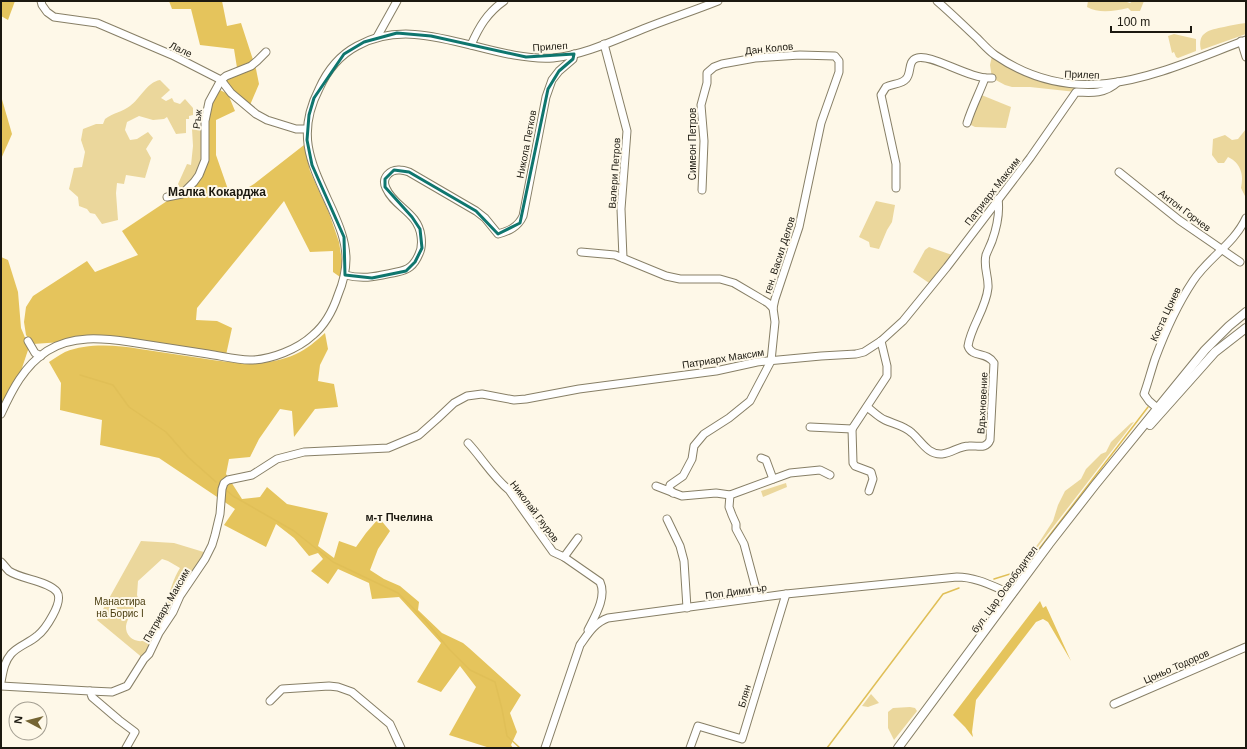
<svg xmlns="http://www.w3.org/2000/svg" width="1247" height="749" font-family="Helvetica,sans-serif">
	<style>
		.green { fill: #ebd79c; fill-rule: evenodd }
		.forest { fill: #e5c45c }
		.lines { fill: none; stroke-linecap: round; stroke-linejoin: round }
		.stream { stroke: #e0bf57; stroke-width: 1.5 }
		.minor-casing { stroke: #877f66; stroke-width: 9 }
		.major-casing { stroke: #877f66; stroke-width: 10 }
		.minor { stroke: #fff; stroke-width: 7 }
		.major { stroke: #fff; stroke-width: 8 }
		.marked { fill: none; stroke: #0f766e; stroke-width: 3; stroke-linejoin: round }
		.labels { text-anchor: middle; stroke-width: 4; stroke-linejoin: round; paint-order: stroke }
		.street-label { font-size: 10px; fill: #1c1910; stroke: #fef8e8 }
		.park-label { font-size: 10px; fill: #4a3d10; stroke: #fef8e8 }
		.neighbourhood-label { font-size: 11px; font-weight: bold; fill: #1c1910; stroke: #fef8e8 }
		.quarter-label { font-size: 12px; font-weight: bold; fill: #1c1910; stroke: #fef8e8 }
	</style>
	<rect width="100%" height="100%" fill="#fef8e8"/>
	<g class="green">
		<path d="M1088 1H1124L1130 3 1133 1H1144L1140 11H1131L1128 8C1115 11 1099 14 1087 7Z"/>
		<path d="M1246 23V34L1201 50C1197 32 1209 30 1224 27 1231 25 1238 24 1246 23Z"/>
		<polygon points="1174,34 1196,39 1196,51 1178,58 1176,57 1174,52 1172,53 1168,36"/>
		<polygon points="992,56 1033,78 1111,85 1112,87 1076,92 1030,87 1012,87 1005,85 992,78 990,65"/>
		<path d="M160 80 170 90 161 98 166 101 172 98 174 102 180 104 185 99 193 108V115L189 116V119H186V133L176 134 167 117 164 119 153 120 139 116 127 122 125 130 130 140 137 139 148 132 153 138 146 149 151 158 145 178 126 175 124 184 117 183 116 193 118 220 102 224 95 214 90 213 87 209 79 206 78 197 69 189 74 168 82 167 85 152 81 140 83 129 96 124H103L105 119C113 113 122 112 130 106 140 99 147 82 160 80Z"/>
		<polygon points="979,94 1011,107 1006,128 975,127 967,123"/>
		<polygon points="205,128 205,160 184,193 180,188 178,184 187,164 191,165 193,146 192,129"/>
		<path d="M1246 129V198L1241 188C1244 175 1241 163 1228 157L1224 163H1218L1212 155 1213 139 1225 135 1232 140 1238 139Z"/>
		<polygon points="876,201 895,205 892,222 887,230 879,249 870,247 869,242 859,237"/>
		<polygon points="929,247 955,256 932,285 913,272 925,250"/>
		<polygon points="1134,422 1030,557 1029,556 1040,541 1053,521 1058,505 1065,491 1081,479 1086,469 1101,454 1106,452 1111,442 1131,423"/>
		<polygon points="786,483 787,487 763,497 761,491"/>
		<path d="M141 541 174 543 207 553 144 659 97 620ZM162 559 168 561 180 568C167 589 167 615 152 635 143 647 125 640 126 626 127 618 135 609 139 601L137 595 138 581Z"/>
		<polygon points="871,694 879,703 868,707 862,706"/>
		<polygon points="910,707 915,708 917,711 894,740 888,728 888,712 893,708"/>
	</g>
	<g class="forest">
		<polygon points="1,1 15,1 8,20 1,16"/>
		<polygon points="169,1 222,1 227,26 241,23 256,69 259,84 250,105 234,93 225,79 238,74 234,49 200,45 191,9 172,9"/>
		<polygon points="220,90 228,94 235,111 216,120 216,155 231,198 254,184 304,145 310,171 329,213 339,242 342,261 340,277 333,272 333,251 310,252 284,201 197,308 196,320 217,321 232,328 226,355 95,335 74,338 62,342 33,344 26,335 24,322 26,307 33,296 87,261 95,272 138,255 122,231 173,197 183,197 207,160 209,120 213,101"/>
		<polygon points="1,96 12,134 1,159"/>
		<polygon points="1,257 8,260 18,292 21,328 29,347 21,371 1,407"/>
		<path d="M325 333 328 349 320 365 318 381 334 384 338 407 315 409 294 437 292 411 280 409 259 439 250 457 229 459 226 474 242 499 260 497 267 487 287 504 328 513 318 546 334 558 339 541 356 547 366 533 379 518 390 531 378 549 370 570 384 579 400 586 419 602 418 610 442 633 463 643 469 648 521 695 510 713 517 732 511 745 513 748H490L449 735 476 687 460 666 441 692 417 682 441 643 399 597 372 599 369 583 338 569 328 584 311 571 323 559 318 553 309 556 294 538 276 524 266 547 224 525 235 509 159 458 100 445 102 420 60 410 61 383 49 362C54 359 59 355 65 352 88 343 115 345 140 349 160 352 180 355 200 358 232 363 265 368 296 354 307 349 316 341 325 333Z"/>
		<polygon points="1040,601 1043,608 1046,606 1071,661 1048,622 1043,619 1036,622 976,700 972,732 973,737 972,736 965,727 953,715"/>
	</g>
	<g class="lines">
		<g class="stream">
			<polyline points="80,375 113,385 129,407 166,432 188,457 216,482"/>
			<polyline points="226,490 233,496 294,531 333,562 398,593 424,619 449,649 470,670 495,682 502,709 507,736 520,748"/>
			<polyline points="994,579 1023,570 1148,407"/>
			<polyline points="827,748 943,594 959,588"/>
		</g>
		<g class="minor-casing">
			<g id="minor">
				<polyline points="41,1 42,5 47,12 54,17 97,23 172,55 221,80 231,93 256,114 267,120 296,129 307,129"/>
				<path d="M937 1C951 13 964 26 977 38 983 44 988 50 995 55 1081 114 1160 72 1246 40"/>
				<polyline points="377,37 397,1"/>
				<polyline points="1241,41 1246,57"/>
				<polyline points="604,44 627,131 621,209 623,258"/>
				<path d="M471 45C479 27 487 13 504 1"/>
				<path d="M967 123C972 107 979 94 985 78"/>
				<polyline points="1119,172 1179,220 1240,262"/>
				<path d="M896 188V164L881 95 886 87C892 84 902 84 906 79 912 73 907 61 917 58 931 53 970 80 992 78"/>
				<polyline points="167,197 182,194 194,182 199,175 205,160 205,121 209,102 221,80 226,76 251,66 257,61 266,52"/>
				<polyline points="581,252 615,255 666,276 680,279 720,279 734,283 768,303 773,308"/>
				<path d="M345 275C365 280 377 276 397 272 408 270 414 266 419 254 422 248 422 243 421 236 418 212 394 207 386 188 381 178 390 169 400 170 403 170 406 171 409 172L476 211 485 218 498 234C509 231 518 227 523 216L546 97 552 80 559 71 573 59 574 54"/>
				<polyline points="28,341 35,353 41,356"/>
				<path d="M867 407C873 411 878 417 885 420 894 424 905 426 912 433 922 442 928 455 942 454 952 453 959 446 969 446 977 445 986 450 990 440L994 363C987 351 972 358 968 346 971 326 986 309 988 288 989 277 983 267 986 255 988 250 990 246 992 241 997 227 1000 213 998 199"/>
				<path d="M1157 408 1149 401 1144 394C1148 383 1151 371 1155 359 1165 332 1177 305 1193 281 1208 258 1234 244 1246 218"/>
				<path d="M1 414C12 390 24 366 47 351 72 335 102 338 130 342 156 346 182 350 208 354 222 356 236 360 250 360 271 360 298 349 313 335 325 325 333 310 338 295 343 283 346 272 346 259 346 241 339 225 332 209 312 165 295 136 319 89 327 71 340 55 357 46 418 12 488 62 553 58 584 55 615 40 643 29 668 19 693 11 718 1"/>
				<polyline points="810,427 852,429 887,376 887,366 881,341"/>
				<polyline points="852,429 853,463 855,466 871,472 873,479 869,491"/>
				<path d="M468 443C482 458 493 477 509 490L553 552 564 557 600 582C607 597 595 616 588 630"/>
				<polyline points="761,458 766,460 773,479"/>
				<polyline points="656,486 682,496 716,493 730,495 790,473 820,470 830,475"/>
				<polyline points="673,493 669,489 670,485 683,476 692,459 694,446 704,434 729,418 750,401 771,361 775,322 773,308 775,299 799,227 821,123 839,72 839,61 835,56 800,55 755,58 722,64 714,67 707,73 707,83 701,105 704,141 702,190"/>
				<polyline points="730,495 729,507 732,515 736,524 736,529 744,544 756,589 754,598"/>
				<polyline points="667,519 680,546 684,561 687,608"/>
				<polyline points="564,557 578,538"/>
				<path d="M1 562C4 565 6 568 9 571 20 579 49 581 57 592 64 602 45 630 37 636 29 643 18 646 11 654 4 662 3 672 1 682"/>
				<polyline points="1,686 90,691 92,697 119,720 135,732 126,748"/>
				<path d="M90 691 112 692 127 686 144 659 149 654 159 633 173 612 180 596 205 559 212 545 215 535 220 514 222 489 224 483 228 480 252 475 277 459 304 452 388 448 419 435 437 419 454 403 467 396 482 394 514 400 526 399 579 389 716 371 757 362 821 356 856 354 864 352 881 341 903 321 947 267 1030 158 1076 92C1092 93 1105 94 1118 82"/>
				<polyline points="270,701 282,689 329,686 338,687 352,692 390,724 401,748"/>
				<polyline points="1114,704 1246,647"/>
				<path d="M545 748 580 645C588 634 594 623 608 618L786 594 957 577C977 577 994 587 1012 594"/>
				<polyline points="690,748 698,726 742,739 786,594"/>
			</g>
		</g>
		<g class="major-casing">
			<g id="major">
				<polyline points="1150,425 1215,352 1246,328"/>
				<polyline points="898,748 1049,544 1095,485 1205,350 1229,326 1246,312"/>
			</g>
		</g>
		<use href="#minor" class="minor"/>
		<use href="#major" class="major"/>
	</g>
	<path class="marked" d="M397 33 431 36 526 57 574 54 573 59 559 71 548 89 520 223 498 234 476 211 409 172 394 170 385 179V187L412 217 420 229 422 248 415 262 406 271 372 278 345 275 344 237 312 165 307 140 309 115 314 98 344 54 364 42Z"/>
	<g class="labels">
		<g class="street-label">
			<text transform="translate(550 46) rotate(-4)" y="4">Прилеп</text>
			<text transform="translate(769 48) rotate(-6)" y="4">Дан Колов</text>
			<text transform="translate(181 49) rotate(25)" y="4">Лале</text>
			<text transform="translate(1082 74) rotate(2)" y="4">Прилеп</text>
			<text transform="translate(197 119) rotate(-83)" y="4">Ръж</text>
			<text transform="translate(526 144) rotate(-79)" y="4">Никола Петков</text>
			<text transform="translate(692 144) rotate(-90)" y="4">Симеон Петров</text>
			<text transform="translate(614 173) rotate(-86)" y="4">Валери Петров</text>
			<text transform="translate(992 191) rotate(-52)" y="4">Патриарх Максим</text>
			<text transform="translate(1185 210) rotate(37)" y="4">Антон Горчев</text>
			<text transform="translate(779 255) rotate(-72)" y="4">ген. Васил Делов</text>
			<text transform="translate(1165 314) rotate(-65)" y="4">Коста Цонев</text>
			<text transform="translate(723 358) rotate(-9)" y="4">Патриарх Максим</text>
			<text transform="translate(982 403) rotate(-87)" y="4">Вдъхновение</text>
			<text transform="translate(535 511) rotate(53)" y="4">Николай Гяуров</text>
			<text transform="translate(1004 589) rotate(-54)" y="4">бул. Цар Освободител</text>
			<text transform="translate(736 591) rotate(-8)" y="4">Поп Димитър</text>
			<text transform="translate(166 605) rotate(-60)" y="4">Патриарх Максим</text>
			<text transform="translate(1176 666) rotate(-24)" y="4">Цоньо Тодоров</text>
			<text transform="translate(744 696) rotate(-73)" y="4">Блян</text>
		</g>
		<g class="park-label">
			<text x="120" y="605">Манастира<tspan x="120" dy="12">на Борис І</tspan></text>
		</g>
		<g class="neighbourhood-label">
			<text x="399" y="521">м-т Пчелина</text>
		</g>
		<g class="quarter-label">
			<text x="217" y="196">Малка Кокарджа</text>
		</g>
	</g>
	<rect width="1247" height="749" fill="none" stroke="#1c1910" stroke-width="4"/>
	<g transform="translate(28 721) rotate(277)"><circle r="19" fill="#fef8e8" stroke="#a49f92"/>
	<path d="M0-3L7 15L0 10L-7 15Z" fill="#756533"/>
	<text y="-6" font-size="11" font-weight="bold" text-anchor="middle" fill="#1c1910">N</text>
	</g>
	<path d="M1111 26v6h80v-6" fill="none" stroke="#1c1910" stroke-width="2"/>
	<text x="1117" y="26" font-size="12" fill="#1c1910" stroke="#fef8e8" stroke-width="3" paint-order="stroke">100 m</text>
</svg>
